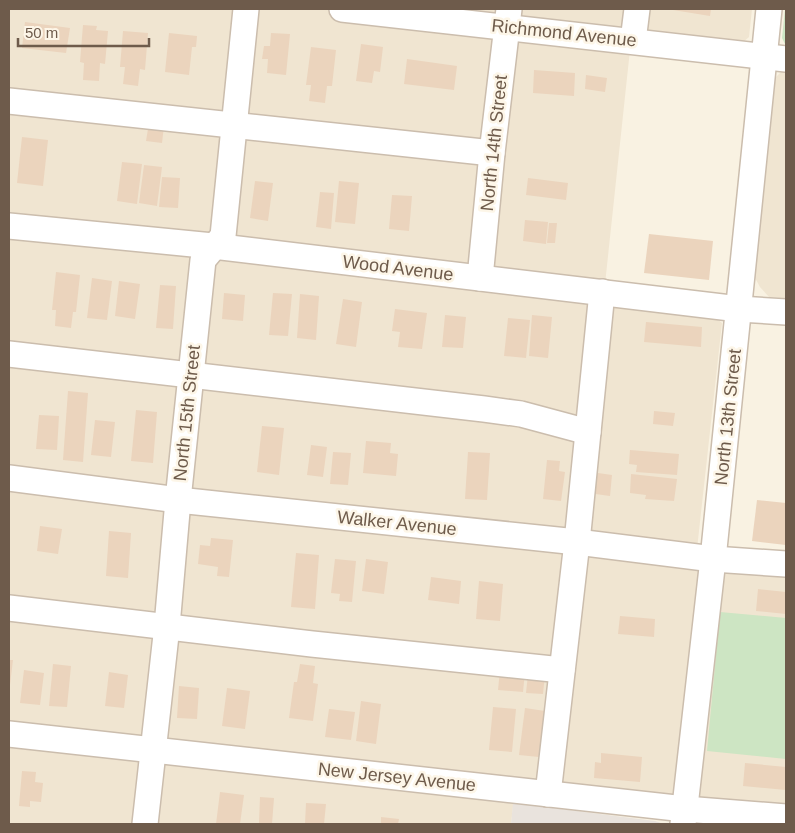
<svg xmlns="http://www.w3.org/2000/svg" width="795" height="833" font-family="Helvetica,sans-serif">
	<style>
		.residential { fill: #f0e5d1 }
		.industrial { fill: #e9e3dd }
		.green { fill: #cde5c3 }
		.building { fill: #ebd4bd }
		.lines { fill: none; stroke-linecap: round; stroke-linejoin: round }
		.minor-casing { stroke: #cbbdad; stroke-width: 28 }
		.minor { stroke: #fff; stroke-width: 25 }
		.labels { text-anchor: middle; stroke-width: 5; stroke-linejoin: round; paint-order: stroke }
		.street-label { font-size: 18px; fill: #6e5b4b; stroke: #fdf6e8 }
	</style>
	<rect width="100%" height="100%" fill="#f9f2e2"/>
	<g class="residential">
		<polygon points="9,9 752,9 749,37 742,43 632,31 603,303 714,316 722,323 695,567 786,575 786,808 516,780 511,824 9,824"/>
		<polygon points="783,70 786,70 786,298 769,297 760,287 754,276 775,78"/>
	</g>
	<polygon class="industrial" points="513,803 655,821 664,824 511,824"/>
	<g class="green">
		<polygon points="785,9 786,9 786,46 782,38"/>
		<polygon points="720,612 786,618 786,759 707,751"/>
	</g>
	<g class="building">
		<polygon points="667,9 711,9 710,16"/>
		<polygon points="25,22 70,28 66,53 22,48"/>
		<polygon points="83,25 97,26 96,30 108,31 105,64 100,63 99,81 83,80 84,63 80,62"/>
		<polygon points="123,31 148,33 145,70 140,69 138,86 123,84 125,67 120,67"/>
		<polygon points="169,33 197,36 196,47 192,47 189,75 165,72"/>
		<polygon points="271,33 290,34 286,75 267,73 268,59 262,59 264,46 270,46"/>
		<polygon points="361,44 383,47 380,72 374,71 372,83 356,81"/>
		<polygon points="311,47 336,50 332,86 327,86 325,103 309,101 311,85 306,85"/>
		<polygon points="407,59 457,66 454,90 404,84"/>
		<polygon points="534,70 575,73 574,96 533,93"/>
		<polygon points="586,75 607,78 605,92 585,89"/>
		<polygon points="149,123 164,126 162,143 146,141"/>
		<polygon points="22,137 48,140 43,186 17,183"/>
		<polygon points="122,162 142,164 137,204 117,201"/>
		<polygon points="144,165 162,167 157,206 139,203"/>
		<polygon points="162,177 180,178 178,208 159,207"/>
		<polygon points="528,178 568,183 566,200 526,195"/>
		<polygon points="255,181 273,183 268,221 250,218"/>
		<polygon points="339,181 359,183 355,224 335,222"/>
		<polygon points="320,192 334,193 331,229 316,227"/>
		<polygon points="392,195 412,196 409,231 389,229"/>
		<polygon points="525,220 548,222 546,244 523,241"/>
		<polygon points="549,223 557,223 555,243 547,243"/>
		<polygon points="649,234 713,241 709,280 644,273"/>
		<polygon points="56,272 80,275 76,312 73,312 71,328 55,326 56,310 52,310"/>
		<polygon points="92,278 112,281 107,320 87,318"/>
		<polygon points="119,281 140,284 135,319 115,316"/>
		<polygon points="160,285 176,286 173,329 156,328"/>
		<polygon points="224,293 245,295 243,321 222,319"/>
		<polygon points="273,293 292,294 288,336 269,335"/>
		<polygon points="300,294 319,296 316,340 297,338"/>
		<polygon points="343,299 362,302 356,347 336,344"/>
		<polygon points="395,309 427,313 422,349 398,347 400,332 392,331"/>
		<polygon points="445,315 466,317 463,348 442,347"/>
		<polygon points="532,315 552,317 548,358 529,356"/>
		<polygon points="508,318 530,320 526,358 504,356"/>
		<polygon points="646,322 702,327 701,347 644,342"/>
		<polygon points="68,391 88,393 83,462 63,460"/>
		<polygon points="136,410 157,412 153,463 131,461"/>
		<polygon points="654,411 675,413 673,426 653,424"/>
		<polygon points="39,415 59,416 57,450 36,449"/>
		<polygon points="95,420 115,422 111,457 91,455"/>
		<polygon points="262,426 284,428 279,475 257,472"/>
		<polygon points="366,441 391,443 390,453 398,454 396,476 363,473"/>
		<polygon points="311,445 327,447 323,477 307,475"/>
		<polygon points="630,450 679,454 677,475 636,472 637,465 629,464"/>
		<polygon points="333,452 351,453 348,485 330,484"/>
		<polygon points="468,452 490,453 487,500 465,499"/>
		<polygon points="547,460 560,461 559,471 565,472 561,501 543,499"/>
		<polygon points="591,472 612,475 610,496 588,493"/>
		<polygon points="631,474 677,479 674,501 645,499 646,495 630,493"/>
		<polygon points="757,500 786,503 786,545 752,541"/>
		<polygon points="40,526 62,529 58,554 37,551"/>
		<polygon points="109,531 131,533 128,578 106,576"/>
		<polygon points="211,538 233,540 229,577 217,576 218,567 198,564 200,545 210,546"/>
		<polygon points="296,553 319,555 315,609 291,607"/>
		<polygon points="335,559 356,561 352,602 339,601 340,594 331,593"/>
		<polygon points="366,559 388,562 384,594 362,591"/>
		<polygon points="431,577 461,581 459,604 428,600"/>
		<polygon points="479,581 503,584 500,621 476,619"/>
		<polygon points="758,589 786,592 786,614 756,611"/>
		<polygon points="620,616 655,619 654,637 618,634"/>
		<polygon points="9,660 13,660 10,685 9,685"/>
		<polygon points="53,664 71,666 67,707 49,706"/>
		<polygon points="300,664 315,666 313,683 318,684 313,721 289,718 294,682 297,682"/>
		<polygon points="24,670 44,673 40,705 20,703"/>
		<polygon points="500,670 525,672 523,692 498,690"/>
		<polygon points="109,672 128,675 124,708 105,706"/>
		<polygon points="528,674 545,675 543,694 526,693"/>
		<polygon points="179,686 199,688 197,719 177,718"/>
		<polygon points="227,688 250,691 245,729 222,726"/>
		<polygon points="361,701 381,704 376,744 356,741"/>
		<polygon points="493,707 516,709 512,752 489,750"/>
		<polygon points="525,708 545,711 539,757 519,755"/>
		<polygon points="329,709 355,712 351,740 325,737"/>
		<polygon points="601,753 642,757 640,782 594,778 595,762 601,763"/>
		<polygon points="745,763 786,767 786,790 743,786"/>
		<polygon points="22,771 36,772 35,782 43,783 41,802 30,801 30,807 19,806"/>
		<polygon points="220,792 244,795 240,824 216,824"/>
		<polygon points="260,797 274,798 272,824 259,823"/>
		<polygon points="306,803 326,804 324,824 305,824"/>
		<polygon points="381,817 399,819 398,824 381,824"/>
	</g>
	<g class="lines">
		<g class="minor-casing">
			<g id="minor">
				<polyline points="342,9 786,59"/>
				<polyline points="633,41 637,9"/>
				<polyline points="9,101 492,153"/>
				<polyline points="9,226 213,246 739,309 786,312"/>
				<polyline points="480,278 492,153 509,9"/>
				<polyline points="9,354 484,409 521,414 588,432"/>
				<polyline points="9,478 178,500 577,542 713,559 786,564"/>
				<polyline points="9,608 312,644 562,670"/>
				<polyline points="9,734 685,809 786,817"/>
				<polyline points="548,794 577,542 602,292"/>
				<polyline points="145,824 167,626 178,500 203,260 223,236 246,9"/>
				<polyline points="683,824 713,559 769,9"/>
			</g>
		</g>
		<use href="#minor" class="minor"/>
	</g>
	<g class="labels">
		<g class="street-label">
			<text transform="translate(564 33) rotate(6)" y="6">Richmond Avenue</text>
			<text transform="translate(494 143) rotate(-84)" y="6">North 14th Street</text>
			<text transform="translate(398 268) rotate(7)" y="6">Wood Avenue</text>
			<text transform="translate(187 413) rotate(-84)" y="6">North 15th Street</text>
			<text transform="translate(728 417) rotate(-84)" y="6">North 13th Street</text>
			<text transform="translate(397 523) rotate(6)" y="6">Walker Avenue</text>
			<text transform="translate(397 777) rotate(6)" y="6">New Jersey Avenue</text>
		</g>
	</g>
	<rect width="795" height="833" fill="none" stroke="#6e5b4b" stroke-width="20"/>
	<path d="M18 38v8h131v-8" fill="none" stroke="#6e5b4b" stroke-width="2.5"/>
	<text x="25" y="38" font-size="15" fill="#6e5b4b" stroke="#fdf6e8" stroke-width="4" paint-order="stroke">50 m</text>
</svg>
